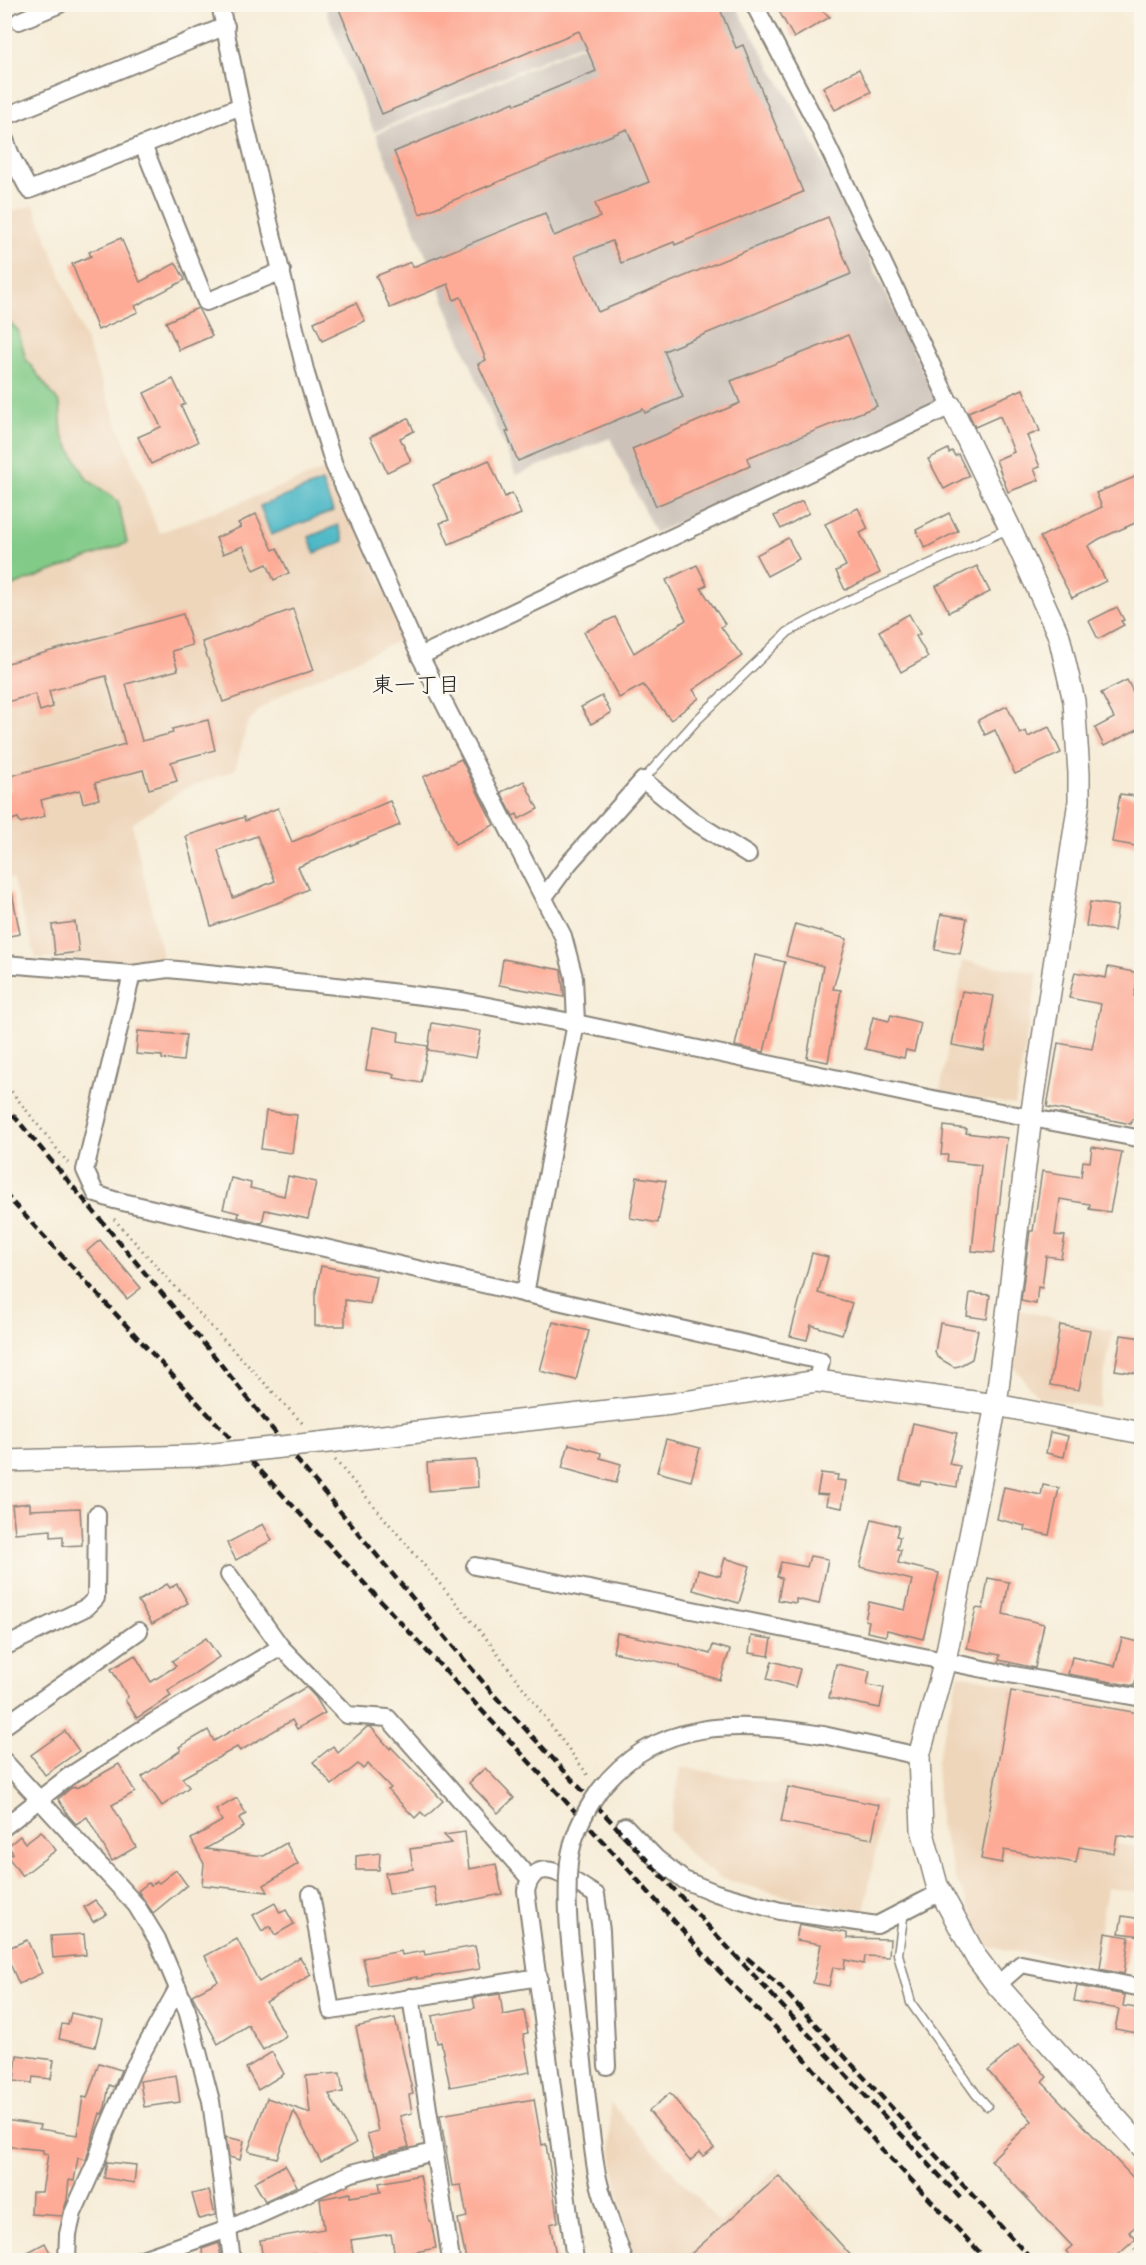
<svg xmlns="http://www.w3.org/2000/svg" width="1146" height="2265" font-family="Itim,'Klee One',sans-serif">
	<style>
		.built { fill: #eed6bb }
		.industrial { fill: #ccc2b9 }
		.green { fill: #81ca87; stroke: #4e7352; stroke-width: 1.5 }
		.water { fill: #4bb7c6; stroke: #346a71; stroke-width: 1.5 }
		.building { fill: #fdab96; fill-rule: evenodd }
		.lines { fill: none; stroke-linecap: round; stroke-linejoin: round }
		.service-casing { stroke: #89847a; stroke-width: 11 }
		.minor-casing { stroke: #89847a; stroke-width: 20 }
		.tertiary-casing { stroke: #89847a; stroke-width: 24 }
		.path { stroke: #89847a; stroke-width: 3; stroke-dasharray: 1.5 4.5; stroke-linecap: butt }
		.service { stroke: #fff; stroke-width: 8 }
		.minor { stroke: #fff; stroke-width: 16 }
		.tertiary { stroke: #fff; stroke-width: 21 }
		.rail { stroke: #1c1c1c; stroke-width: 4.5; stroke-dasharray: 9 4.5; stroke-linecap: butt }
		.minor-bridge-casing { stroke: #89847a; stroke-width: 20; stroke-linecap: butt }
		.tertiary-bridge-casing { stroke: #89847a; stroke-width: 24; stroke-linecap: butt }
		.minor-bridge { stroke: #fff; stroke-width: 16 }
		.tertiary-bridge { stroke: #fff; stroke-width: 21 }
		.labels { text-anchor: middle; stroke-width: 5; stroke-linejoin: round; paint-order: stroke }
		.neighbourhood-label { font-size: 22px; fill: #1c1c1c; stroke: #fbf7ec }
	</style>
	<rect width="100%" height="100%" fill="#fbf7ec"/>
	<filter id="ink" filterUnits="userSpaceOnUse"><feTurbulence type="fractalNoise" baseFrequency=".0167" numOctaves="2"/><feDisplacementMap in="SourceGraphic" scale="12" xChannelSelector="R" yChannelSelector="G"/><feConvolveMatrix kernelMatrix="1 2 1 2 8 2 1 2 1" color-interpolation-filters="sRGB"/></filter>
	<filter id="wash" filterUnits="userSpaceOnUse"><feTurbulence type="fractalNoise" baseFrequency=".008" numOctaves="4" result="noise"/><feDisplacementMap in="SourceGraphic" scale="24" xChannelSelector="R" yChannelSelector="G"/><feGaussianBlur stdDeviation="1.35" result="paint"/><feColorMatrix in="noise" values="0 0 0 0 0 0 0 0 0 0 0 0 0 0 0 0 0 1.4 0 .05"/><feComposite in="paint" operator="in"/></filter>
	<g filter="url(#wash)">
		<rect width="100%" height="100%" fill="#f6ecd7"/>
		<g class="built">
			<polygon points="34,205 159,533 330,468 407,637 286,692 260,709 247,725 235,770 182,790 132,824 164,964 36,958 12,878 5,879 4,214"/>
			<polygon points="963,961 1038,973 1015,1105 940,1092"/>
			<polygon points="1014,1309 1113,1331 1098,1408 1038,1397 1006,1358"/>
			<polygon points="959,1674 1141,1711 1117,1844 1141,1848 1141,1893 1107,1888 1094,1964 988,1947 955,1877 940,1825 936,1764"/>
			<polygon points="681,1767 778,1785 779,1782 885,1801 864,1912 800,1900 720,1878 693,1858 669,1830"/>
			<polygon points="610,2103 720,2223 778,2167 859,2258 857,2260 634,2260 617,2187 611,2146"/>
		</g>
		<g class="industrial">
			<polygon points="224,4 258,5 226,17"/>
			<polygon points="324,5 672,5 374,132"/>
			<polygon points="678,5 735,5 807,130 938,402 655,533 610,438 516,475 376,134"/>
		</g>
		<polygon class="green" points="5,318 18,330 26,359 60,404 62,434 87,479 118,501 127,543 5,589"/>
		<g class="water">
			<polygon points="322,482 333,511 271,535 260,506"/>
			<polygon points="338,525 344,541 315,553 309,537"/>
		</g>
		<g id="blocks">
			<g class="building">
				<polygon points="337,4 718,4 736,48 743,45 803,192 675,245 674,242 621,263 612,241 575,256 598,312 828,217 851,274 664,351 683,397 645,413 643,409 518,461 506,432 509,431 478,364 486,360 461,297 454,300 448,284 390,308 376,276 411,262 413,267 545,213 554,236 600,217 595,203 649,182 627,129 420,214 394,152 514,102 515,105 596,71 579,31 382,114"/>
				<polygon points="775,4 813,4 830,17 794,38"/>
				<polygon points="859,69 871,92 835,110 823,87"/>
				<polygon points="121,238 140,282 176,263 185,280 135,306 138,312 98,330 72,264 91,256 89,252"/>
				<polygon points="356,303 365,321 322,341 314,322"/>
				<polygon points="198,308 212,336 179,350 166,322"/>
				<polygon points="848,335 877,406 747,458 750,466 656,506 632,449 740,403 731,381"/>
				<polygon points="173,379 185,404 181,406 198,442 151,464 138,437 161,427 144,393"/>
				<polygon points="1023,389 1040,431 1027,436 1040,467 1034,469 1039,480 1008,492 996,460 1014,452 1000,416 975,427 968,412"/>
				<polygon points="408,418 414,431 400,438 411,461 387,472 370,437"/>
				<polygon points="948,449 949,453 952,451 955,456 958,454 969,476 944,489 928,459"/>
				<polygon points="489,460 505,497 512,493 521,514 449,544 440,523 449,520 433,485"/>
				<polygon points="1142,474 1142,520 1099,539 1088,546 1106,581 1072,598 1040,537 1102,507 1096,493"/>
				<polygon points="802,501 809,513 781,529 774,516"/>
				<polygon points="858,508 868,529 860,533 880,573 845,590 836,571 846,566 825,524"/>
				<polygon points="949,513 958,531 925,548 916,530"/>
				<polygon points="256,514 273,550 277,548 289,573 274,580 267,564 254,570 243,546 223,554 216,538 241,527 238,523"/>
				<polygon points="788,538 799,559 767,576 756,555"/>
				<polygon points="697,565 707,585 701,588 725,624 721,627 742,656 693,690 699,698 671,720 643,685 619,698 584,632 615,617 634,653 686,620 666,580"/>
				<polygon points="977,566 990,592 949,612 936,586"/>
				<polygon points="1117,607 1124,620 1121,621 1124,625 1098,639 1089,621"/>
				<polygon points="293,609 314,670 223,702 202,642"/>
				<polygon points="183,614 192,645 172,651 178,670 126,684 142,741 173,733 172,729 208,720 215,750 171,762 177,781 149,789 143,770 95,783 99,799 83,803 80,790 41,800 45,816 20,823 18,818 4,822 4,792 11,790 7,777 125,744 106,676 49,691 53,707 40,711 35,694 4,703 4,664"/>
				<polygon points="909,614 920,634 916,636 928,657 901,672 879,631"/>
				<polygon points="1127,680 1142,709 1142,727 1104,746 1095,728 1114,718 1101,693"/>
				<polygon points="602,696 611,713 591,724 581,707"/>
				<polygon points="1007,706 1020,734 1026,731 1028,737 1049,727 1061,753 1015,774 995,730 985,735 978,720"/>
				<polygon points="461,759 494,825 455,844 423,777"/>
				<polygon points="524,781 538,809 519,819 517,814 513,816 501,792"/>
				<polygon points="1120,794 1142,797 1142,847 1112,842"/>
				<path d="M390 801 400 825 298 867 308 889 283 901 211 926 186 836 244 817 245 821 278 808 292 842ZM257 836 275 881 233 898 218 850Z"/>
				<polygon points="12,893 20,934 4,937 4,894"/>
				<polygon points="1090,902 1118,906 1114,931 1086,926"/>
				<polygon points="941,914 967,918 960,954 935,950"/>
				<polygon points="75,922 79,952 55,955 52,925"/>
				<polygon points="795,924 847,939 833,989 841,990 828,1062 807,1058 823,966 786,956"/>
				<polygon points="755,955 785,962 764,1052 735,1046"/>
				<polygon points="503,959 561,970 564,997 499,985"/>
				<polygon points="1108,967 1139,973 1134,996 1142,997 1142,1121 1132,1119 1131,1124 1047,1107 1058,1043 1092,1049 1101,1004 1069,998 1075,972 1106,978"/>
				<polygon points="962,991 994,996 984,1051 952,1045"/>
				<polygon points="891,1015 921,1023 914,1052 906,1050 904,1058 865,1049 873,1017 889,1021"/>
				<polygon points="432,1023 481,1031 476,1058 428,1050"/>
				<polygon points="373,1027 399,1032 398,1041 428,1046 421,1083 394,1078 395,1074 366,1070"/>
				<polygon points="138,1031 186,1035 183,1061 162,1059 162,1056 136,1054"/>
				<polygon points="266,1111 297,1115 292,1153 261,1149"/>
				<polygon points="944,1126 967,1129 966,1133 1007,1138 994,1253 972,1251 981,1165 947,1161 948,1155 941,1155"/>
				<polygon points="1092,1147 1122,1152 1110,1212 1089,1209 1090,1204 1060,1199 1055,1235 1065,1236 1061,1258 1046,1256 1042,1288 1038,1287 1036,1304 1021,1301 1030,1231 1033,1231 1042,1171 1081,1177 1083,1161 1090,1162"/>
				<polygon points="288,1176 316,1182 308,1219 265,1210 262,1223 238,1217 239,1213 223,1209 231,1178 251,1183 250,1188 284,1196"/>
				<polygon points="637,1177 666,1181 658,1223 630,1218"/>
				<polygon points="100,1240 141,1288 127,1299 87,1251"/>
				<polygon points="812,1253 828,1257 818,1293 852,1303 842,1334 811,1325 807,1340 790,1336"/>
				<polygon points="321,1266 376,1276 370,1304 345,1300 345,1326 315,1326 315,1296"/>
				<polygon points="970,1293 990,1295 987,1319 967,1316"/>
				<polygon points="553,1322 589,1331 576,1380 540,1371"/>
				<polygon points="940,1323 978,1330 972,1359 959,1366 954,1367 937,1357 935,1352"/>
				<polygon points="1060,1325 1090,1330 1079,1390 1050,1385"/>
				<polygon points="1121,1335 1142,1338 1142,1374 1115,1370"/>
				<polygon points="913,1423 957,1433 949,1464 960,1466 957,1487 921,1481 920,1485 900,1480"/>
				<polygon points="1050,1432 1068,1436 1064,1457 1046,1453"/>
				<polygon points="666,1439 700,1448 691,1481 657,1472"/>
				<polygon points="569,1444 601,1453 600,1458 621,1464 616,1483 562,1468"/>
				<polygon points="476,1460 478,1487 429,1491 427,1463"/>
				<polygon points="821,1473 838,1475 837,1480 846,1481 842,1508 826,1505 828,1495 817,1494"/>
				<polygon points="1043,1485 1059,1488 1049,1535 1024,1530 1025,1526 997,1519 1004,1487 1041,1495"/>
				<polygon points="30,1503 30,1510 80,1508 82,1545 63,1546 63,1536 51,1537 51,1530 15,1533 12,1505"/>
				<polygon points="872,1519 899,1526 896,1536 900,1537 897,1549 901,1550 898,1563 939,1573 923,1639 887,1630 886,1636 867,1632 869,1621 865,1620 869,1602 905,1610 912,1580 860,1567"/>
				<polygon points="263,1524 272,1540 236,1560 227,1543"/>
				<polygon points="810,1556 828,1559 819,1604 796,1599 796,1603 778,1600 782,1578 777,1577 781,1562 807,1567"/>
				<polygon points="725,1558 750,1566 739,1603 693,1590 698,1570 720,1576"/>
				<polygon points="988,1578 1009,1582 1003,1614 1044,1624 1035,1668 999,1660 1000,1655 967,1648 976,1608 983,1609"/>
				<polygon points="167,1584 170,1588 177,1584 188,1603 152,1624 138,1601"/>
				<polygon points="617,1633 686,1647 710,1654 713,1645 730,1650 720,1680 680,1668 680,1666 613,1652"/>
				<polygon points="751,1636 772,1639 769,1656 749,1653"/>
				<polygon points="206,1638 219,1657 168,1691 171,1696 137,1718 125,1700 128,1697 111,1669 135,1655 151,1682 176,1666 172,1661"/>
				<polygon points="1122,1638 1142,1643 1142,1657 1134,1686 1068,1674 1072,1657 1115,1666"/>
				<polygon points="772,1661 800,1669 795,1687 767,1679"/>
				<polygon points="836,1664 870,1671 867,1685 884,1688 880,1708 829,1698"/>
				<polygon points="306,1687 316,1698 325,1713 297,1729 292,1720 240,1751 237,1747 182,1778 189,1787 162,1806 142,1777 181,1750 179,1747 208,1730 214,1741"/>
				<polygon points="1011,1691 1139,1713 1137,1727 1142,1727 1142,1839 1117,1835 1114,1853 1079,1847 1076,1863 1004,1850 1002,1863 981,1859"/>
				<polygon points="367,1727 371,1727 390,1749 391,1747 443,1801 426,1817 421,1812 415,1818 388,1790 391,1788 368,1764 363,1769 358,1764 332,1785 313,1762 333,1746 338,1753"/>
				<polygon points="65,1731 79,1751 45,1775 31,1755"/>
				<polygon points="119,1764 135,1792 112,1805 136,1847 112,1861 87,1817 76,1824 68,1815 58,1799 71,1788 79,1787"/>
				<polygon points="485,1768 514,1798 498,1813 469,1783"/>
				<polygon points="788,1787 879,1805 872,1839 781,1822"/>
				<polygon points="237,1798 246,1814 239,1818 244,1827 205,1849 264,1856 286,1843 298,1864 264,1885 268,1892 202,1885 204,1864 191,1839 222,1821 216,1810"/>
				<polygon points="41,1831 56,1850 22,1876 8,1857 13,1853 8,1846 20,1836 25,1843"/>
				<polygon points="465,1832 469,1869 496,1864 502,1894 438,1907 434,1887 389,1894 385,1873 413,1869 410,1849 452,1843 444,1835"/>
				<polygon points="380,1853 379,1870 356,1870 356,1856"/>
				<polygon points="176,1870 187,1885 153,1913 138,1891 148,1883 151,1886 157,1881 159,1883"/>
				<polygon points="95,1900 107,1914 93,1922 84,1907"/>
				<polygon points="275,1903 280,1913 286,1910 294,1924 275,1935 270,1926 262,1931 253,1915"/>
				<polygon points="1122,1916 1142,1919 1142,1936 1119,1933"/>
				<polygon points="799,1924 847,1933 847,1938 890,1939 889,1957 865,1956 864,1964 845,1960 844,1969 833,1967 829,1986 813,1983 821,1944 796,1940"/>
				<polygon points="1105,1933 1129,1937 1124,1974 1100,1969"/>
				<polygon points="84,1934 86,1955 53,1958 51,1936"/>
				<polygon points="237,1939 259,1982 300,1957 311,1975 266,2002 286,2036 263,2050 248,2025 218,2044 192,1995 218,1981 205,1956"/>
				<polygon points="27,1940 42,1973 19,1984 4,1950"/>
				<polygon points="475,1946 480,1969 417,1979 417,1977 369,1986 363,1958 401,1951 402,1955 424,1951 425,1955"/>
				<polygon points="1077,1986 1125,1995 1123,2006 1142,2009 1142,2034 1115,2029 1119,2009 1074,2001"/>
				<polygon points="500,1994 503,2015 524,2011 528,2033 523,2034 530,2072 450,2087 441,2042 437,2043 432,2016 475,2008 473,1998"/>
				<polygon points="71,2013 102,2020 95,2047 59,2039 62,2024 68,2025"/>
				<polygon points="395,2018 413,2094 409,2095 412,2113 400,2116 409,2147 374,2156 367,2134 378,2131 356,2027"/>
				<polygon points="1019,2044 1047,2077 1042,2082 1142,2187 1142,2221 1129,2232 1136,2239 1112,2260 1074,2260 1066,2251 1072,2246 991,2160 1032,2121 988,2071"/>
				<polygon points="272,2052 284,2074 258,2090 246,2068"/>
				<polygon points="17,2055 54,2060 51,2079 33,2077 32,2083 14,2081"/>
				<polygon points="99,2063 121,2070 114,2087 109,2085 105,2107 102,2114 100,2113 86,2160 78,2158 74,2181 69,2180 67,2200 62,2216 31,2214 32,2192 42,2192 48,2154 43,2153 43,2150 4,2146 4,2120 40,2125 39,2129 77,2135 83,2097 87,2098"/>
				<polygon points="340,2073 343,2092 329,2094 356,2143 321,2162 294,2111 277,2158 248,2151 267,2098 310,2113 306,2076"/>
				<polygon points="176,2075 180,2102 144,2107 140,2081"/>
				<polygon points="670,2093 714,2148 703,2156 700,2152 690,2161 649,2111"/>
				<polygon points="534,2099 542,2145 546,2144 558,2222 550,2224 557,2260 466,2260 458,2219 467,2217 461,2185 452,2186 440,2115"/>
				<polygon points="226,2137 244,2141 240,2160 229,2157"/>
				<polygon points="107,2162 136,2165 134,2183 104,2178"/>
				<polygon points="285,2165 297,2186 265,2201 254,2182"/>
				<polygon points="420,2175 429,2221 431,2221 436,2248 395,2256 391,2234 351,2240 354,2260 316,2260 315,2253 263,2260 260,2240 324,2229 320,2199 350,2193 350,2197 381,2192 379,2183"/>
				<polygon points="779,2176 855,2260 684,2260"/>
				<polygon points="209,2190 215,2215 199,2219 192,2194"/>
				<polygon points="45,2243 54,2260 13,2260"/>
				<polygon points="219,2243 221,2260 203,2260 202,2249"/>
			</g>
		</g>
	</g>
	<g filter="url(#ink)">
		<use href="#blocks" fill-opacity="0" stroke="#89847a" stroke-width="1.5"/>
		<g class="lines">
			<g class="service-casing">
				<g id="service">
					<polyline points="643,780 697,720 788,632 843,603 1010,528"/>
					<polyline points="904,1911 898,1954 911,2003 976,2094 987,2106"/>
				</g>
			</g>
			<g class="minor-casing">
				<g id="minor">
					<polyline points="220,4 241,106 306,374 334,465 420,656 563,936 574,977 576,1023 525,1294"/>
					<polyline points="19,21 60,4"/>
					<polyline points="4,117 226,26"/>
					<polyline points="4,137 12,158 4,161"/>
					<polyline points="143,145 206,302 282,271"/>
					<polyline points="12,158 29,190 241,106"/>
					<polyline points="420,656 951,406 818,126 754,4"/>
					<polyline points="544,897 569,863 643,780 692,820 748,855"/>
					<polyline points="4,964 132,974 168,969 366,989 462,1001 576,1023 933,1099 1142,1139"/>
					<polyline points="132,974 85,1170 96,1194 114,1200 821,1361 817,1381"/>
					<polyline points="475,1566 1003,1673 1142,1698"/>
					<polyline points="229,1575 281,1647"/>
					<polyline points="4,1647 87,1607 96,1598 97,1514"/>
					<polyline points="4,1726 139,1631"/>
					<polyline points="823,1735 919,1756"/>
					<polyline points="4,1761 136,1905 157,1939 187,2010 211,2101 232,2260"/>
					<polyline points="625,1826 656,1858 684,1880 716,1893 780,1911 877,1925 941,1892"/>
					<polyline points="4,1827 68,1777 155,1721 281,1647 347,1715 388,1718 529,1878"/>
					<polyline points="311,1894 331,2011 539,1977"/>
					<polyline points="997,1985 1021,1964 1142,1988"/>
					<polyline points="411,1997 451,2260"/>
					<polyline points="67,2260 68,2234 73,2213 96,2162 106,2132 132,2071 178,1988"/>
					<polyline points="139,2260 228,2229 352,2173 433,2152"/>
					<path d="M575 2260 526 1891C536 1849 573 1882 596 1895L601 1931 607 2066"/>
				</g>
			</g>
			<g class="tertiary-casing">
				<g id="tertiary">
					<polyline points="951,406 1010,528 1059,636 1074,701 1079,773 1079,801 1031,1117 996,1405 945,1661 919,1756 922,1829 937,1885 976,1957 997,1985 1142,2147"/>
					<polyline points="319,1443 671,1404 817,1381 996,1405 1142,1433"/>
					<polyline points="4,1461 196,1456"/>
				</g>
			</g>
			<g class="path">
				<polyline points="4,1082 68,1163"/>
				<polyline points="114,1219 206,1321 305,1426"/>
				<polyline points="335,1460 490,1643 590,1778"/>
				<polyline points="1130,2244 1142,2257"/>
			</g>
			<use href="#service" class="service"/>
			<use href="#minor" class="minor"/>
			<use href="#tertiary" class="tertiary"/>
			<g class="rail">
				<polyline points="4,1104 215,1357 297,1460 493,1694 963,2201"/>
				<polyline points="4,1193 618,1858 718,1970 795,2047 879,2146 987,2260"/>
				<polyline points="747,1958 778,1984 1032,2260"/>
			</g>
			<g class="minor-bridge-casing">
				<path id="minor-bridge" d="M624 2260C615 2232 601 2199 596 2169 588 2118 584 2067 578 2016 573 1965 564 1913 569 1862 572 1837 585 1811 599 1791 655 1717 740 1721 823 1735"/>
			</g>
			<g class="tertiary-bridge-casing">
				<polyline id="tertiary-bridge" points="196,1456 319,1443"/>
			</g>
			<use href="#minor-bridge" class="minor-bridge"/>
			<use href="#tertiary-bridge" class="tertiary-bridge"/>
		</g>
	</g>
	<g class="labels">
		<g class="neighbourhood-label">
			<text x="416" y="692">東一丁目</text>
		</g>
	</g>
	<rect width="1146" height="2265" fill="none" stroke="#fbf7ec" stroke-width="24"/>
</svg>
